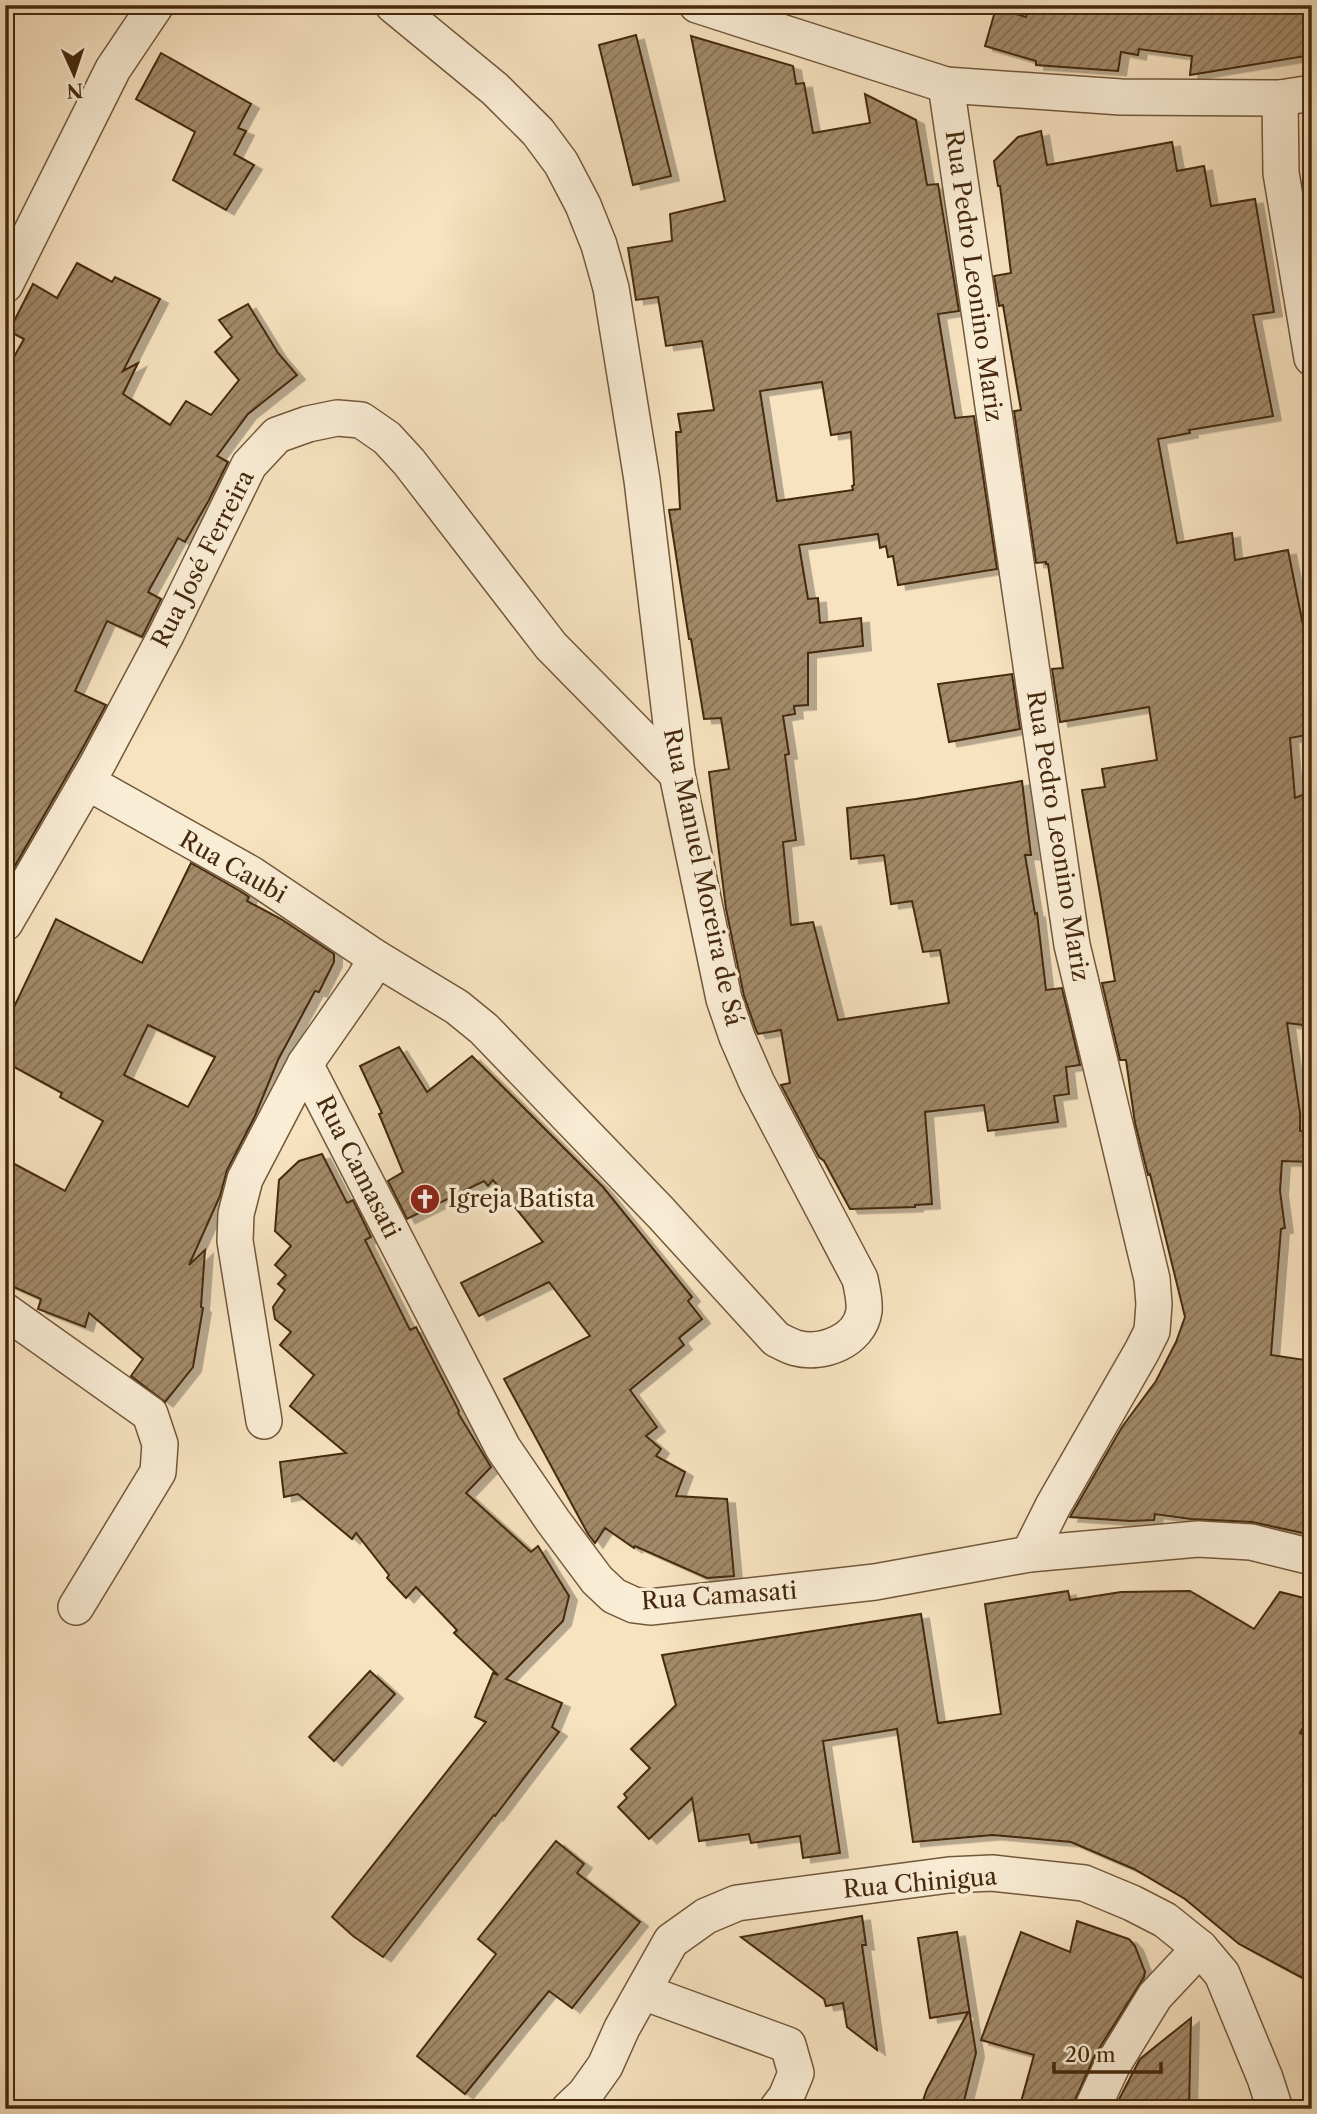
<svg xmlns="http://www.w3.org/2000/svg" width="1317" height="2114" font-family="'Libre Caslon Text',serif">
	<style>
		.building { fill: url(#building-hatch); stroke: #45290d; stroke-width: 2; fill-rule: evenodd; filter: url(#shadow) }
		.lines { fill: none; stroke-linecap: round; stroke-linejoin: round }
		.street-casing { stroke: #72583a; stroke-width: 38 }
		.street { stroke: #faedd6; stroke-width: 35 }
		.labels { text-anchor: middle; stroke-width: 7; stroke-linejoin: round; paint-order: stroke }
		.street-label { font-size: 24px; fill: #45290d; stroke: #faedd6 }
		.poi-label { font-size: 24px; fill: #45290d; stroke: #faedd6; text-anchor: start }
	</style>
	<defs>
		<pattern id="building-hatch" width="6" height="6" patternUnits="userSpaceOnUse" patternTransform="scale(1.75)"><rect width="6" height="6" fill="#a28a6a"/><path d="M-1 1l2-2M0 6l6-6M5 7l2-2" fill="none" stroke="#867156"/></pattern>
		<filter id="shadow"><feDropShadow dx="8" dy="4.5" stdDeviation="0" flood-color="#0004"/></filter>
	</defs>
	<rect width="100%" height="100%" fill="#f7e3c0"/>
	<filter id="stains"><feTurbulence type="fractalNoise" baseFrequency=".00286" numOctaves="4"/><feColorMatrix values="0 0 0 0 .2 0 0 0 0 .09 0 0 0 0 .02 0 0 0 .5 -.17"/></filter>
	<radialGradient id="worn" r=".72"><stop offset=".6" stop-color="#630" stop-opacity="0"/><stop offset="1" stop-color="#630" stop-opacity=".3"/></radialGradient>
	<g class="building">
		<polygon points="1029,5 1312,5 1312,55 1190,75 1192,56 1139,49 1138,55 1121,52 1118,71 1036,65 1036,61 985,46 996,8 1026,17"/>
		<polygon points="636,35 671,176 633,185 599,45"/>
		<path d="M691 36 793 66 796 84 804 83 813 133 870 123 865 94 916 120 927 185 938 184 959 311 938 314 955 418 974 416 997 569 898 585 893 556 888 557 886 546 880 548 878 534 799 545 808 599 818 598 820 623 861 618 863 646 808 653V705L794 706 795 714 783 716 789 754 785 755 796 840 783 842 791 925 813 922 838 1020 949 1003 940 950 923 952 912 901 891 904 884 855 851 859 847 808 916 799 1022 781 1031 855H1025L1035 914 1037 913 1046 990 1062 988 1080 1065 1066 1067 1069 1094 1054 1096 1058 1122 988 1131 984 1105 925 1112 932 1204 915 1205V1207L850 1209 824 1161 819 1157 781 1085 790 1083 781 1030 758 1034 756 1030 744 996 726 909 709 772 729 769 721 718 704 719 691 639H689L669 510 680 509 676 434V432H681L678 414 714 410 702 341 666 346 658 297 636 300 628 248 672 241 670 214 725 201ZM822 382 831 435 851 432 854 485 852 486 853 490 777 501 760 391Z"/>
		<polygon points="161,53 251,104 238,128 246,131 234,154 254,165 226,210 173,180 195,132 136,99"/>
		<polygon points="1041,131 1047,165 1172,142 1177,171 1204,166 1211,206 1255,199 1274,312 1253,315 1273,416 1189,430 1190,433 1158,439 1177,543 1232,533 1235,560 1288,550 1305,635 1312,633 1312,734 1290,738 1295,798 1312,791 1312,1026 1287,1023 1300,1113 1300,1131 1312,1133 1312,1162 1282,1161 1280,1191 1285,1228 1281,1229 1271,1355 1312,1361 1312,1535 1252,1522 1191,1519 1155,1514 1154,1520 1130,1521 1070,1517 1122,1427 1156,1381 1176,1342 1185,1317 1150,1174 1148,1175 1135,1123 1126,1060 1120,1060 1102,983 1115,981 1082,790 1105,787 1102,769 1157,760 1149,707 1060,722 1052,669 1063,668 1048,564 1046,564 1046,562 1036,563 1014,411 1021,410 1016,381 1003,305 999,306 994,276 1011,273 1000,186 998,186 994,161 1018,137"/>
		<polygon points="77,263 112,282 115,277 160,299 123,371 138,363 123,394 170,425 186,401 211,415 239,380 215,352 232,337 219,320 248,304 278,353 297,375 248,414 217,456 228,462 209,500 185,542 178,538 148,592 161,599 142,637 107,621 75,691 106,705 80,753 5,883 5,373 24,339 9,331 33,284 57,298"/>
		<polygon points="1012,674 1020,729 949,742 938,684"/>
		<path d="M191 863 240 891 249 897 247 901 281 919 334 954V962L319 992 315 991 278 1060 255 1116 227 1170 220 1196 189 1265 205 1250 201 1307 203 1308 193 1367 165 1402 131 1376 143 1359 89 1313 85 1327 38 1309 41 1299 5 1283V1159L65 1191 103 1121 60 1097 62 1093 5 1062V1026L56 919 142 963ZM148 1025 215 1057 188 1107 124 1075Z"/>
		<polygon points="399,1047 427,1092 472,1056 603,1187 692,1297 688,1301 702,1319 679,1338 684,1345 630,1390 657,1427 646,1436 661,1449 656,1456 685,1472 676,1496 727,1499 734,1576 707,1578 635,1546 634,1548 605,1528 595,1543 588,1534 504,1379 590,1336 549,1282 479,1316 461,1283 543,1242 493,1180 488,1186 484,1181 407,1219 388,1181 403,1172 379,1114 382,1113 360,1066"/>
		<polygon points="322,1154 347,1203 353,1200 371,1237 365,1240 410,1330 416,1327 459,1411 458,1413 491,1467 466,1493 531,1552 538,1546 569,1596 563,1621 506,1679 562,1703 552,1727 559,1732 495,1816 494,1815 383,1957 353,1936 332,1917 486,1722 475,1717 493,1673 498,1675 454,1633 457,1630 416,1587 406,1598 387,1578 389,1575 356,1533 352,1539 298,1494 284,1497 280,1462 346,1453 290,1406 314,1375 280,1345 291,1332 275,1319 273,1307 285,1290 278,1284 286,1275 275,1265 291,1246 275,1231 279,1180 299,1161"/>
		<polygon points="1068,1591 1070,1600 1121,1592 1190,1591 1254,1629 1280,1592 1312,1600 1312,1712 1300,1733 1312,1738 1312,1983 1239,1944 1185,1899 1134,1869 1071,1842 993,1835 913,1842 897,1729 823,1741 840,1853 803,1858 800,1836 751,1843 749,1834 699,1841 692,1798 649,1839 618,1807 627,1798 624,1794 650,1768 631,1749 676,1705 662,1655 921,1614 938,1723 1001,1714 985,1604"/>
		<polygon points="370,1671 395,1694 334,1761 309,1737"/>
		<polygon points="556,1841 584,1864 577,1873 640,1922 572,2008 549,1991 465,2094 417,2056 496,1954 478,1939"/>
		<polygon points="862,1916 866,1945 862,1945 877,2050 847,2027 843,2003 826,2006 824,1999 741,1937"/>
		<polygon points="1077,1921 1129,1939 1135,1946 1145,1972 1144,1977 1095,2055 1071,2109 1019,2109 1034,2055 981,2040 1021,1932 1070,1952"/>
		<polygon points="957,1932 976,2053 962,2109 920,2109 927,2089 968,2012 930,2018 918,1938"/>
		<polygon points="1191,2018 1189,2109 1114,2109 1140,2059"/>
	</g>
	<g class="lines">
		<g class="street-casing">
			<g id="street">
				<polyline points="697,5 946,85 1121,97 1280,98 1312,93"/>
				<polyline points="946,85 1072,945 1152,1279 1154,1304 1152,1331 1142,1351 1053,1506 1029,1554"/>
				<polyline points="1280,98 1281,173 1312,358"/>
				<polyline points="5,285 113,69 156,5"/>
				<polyline points="87,782 251,874 376,958"/>
				<polyline points="5,923 98,763 167,633 249,465 277,435 308,424 337,418 361,420 387,438 409,462 551,646 677,774"/>
				<polyline points="305,1064 503,1448 553,1521 597,1580 614,1596 634,1605 650,1607 875,1582 1029,1554 1198,1539 1251,1542 1312,1557"/>
				<polyline points="5,1311 150,1414 160,1444 158,1472 76,1607"/>
				<path d="M264 1421 235 1241 236 1214 245 1179 305 1064 365 978 376 958 457 1007 484 1029 661 1213 776 1339C782 1342 789 1346 796 1348 822 1355 860 1341 864 1311 865 1300 862 1289 860 1279L757 1083 737 1037 724 999 677 774 642 480 611 288 599 245 583 205 561 163 538 132 495 89 393 5"/>
				<polyline points="643,1992 788,2045 796,2073 786,2097 777,2109"/>
				<polyline points="569,2109 585,2094 605,2066 622,2028 671,1941 706,1916 737,1903 949,1875 992,1873 1084,1883 1132,1903 1165,1920 1200,1948 1222,1974 1265,2078 1275,2109"/>
				<polyline points="1092,2109 1112,2066 1155,1996 1200,1948"/>
			</g>
		</g>
		<use href="#street" class="street"/>
	</g>
	<defs>
		<g id="church-disc" transform="scale(1.575)"><circle r="9.5" fill="#8f2418" stroke="#faedd6"/><path d="M-1.2-6h2.4v3.5h3.3v2.4h-3.3V6h-2.4V-.1h-3.3v-2.4h3.3Z" fill="#fff"/></g>
	</defs>
	<g fill-rule="evenodd">
		<use href="#church-disc" x="425" y="1199"/>
	</g>
	<g class="labels">
		<g class="street-label">
			<text transform="translate(974 276) rotate(82)" y="8">Rua Pedro Leonino Mariz</text>
			<text transform="translate(203 559) rotate(-63)" y="8">Rua José Ferreira</text>
			<text transform="translate(1058 836) rotate(81)" y="8">Rua Pedro Leonino Mariz</text>
			<text transform="translate(233 867) rotate(30)" y="8">Rua Caubi</text>
			<text transform="translate(703 877) rotate(78)" y="8">Rua Manuel Moreira de Sá</text>
			<text transform="translate(358 1167) rotate(63)" y="8">Rua Camasati</text>
			<text transform="translate(719 1596) rotate(-4)" y="8">Rua Camasati</text>
			<text transform="translate(920 1883) rotate(-5)" y="8">Rua Chinigua</text>
		</g>
		<g class="poi-label">
			<text x="448" y="1207">Igreja Batista</text>
		</g>
	</g>
	<rect width="1317" height="2114" fill="none" stroke="#f7e3c0" stroke-width="28"/>
	<rect x="7" y="7" width="1303" height="2100" fill="none" stroke="#45290d" stroke-width="3.5"/>
	<rect x="14" y="14" width="1289" height="2086" fill="none" stroke="#45290d" stroke-width="2"/>
	<g transform="translate(74 74) rotate(177)" stroke="#faedd6" stroke-width="5" paint-order="stroke">
	<path d="M0-5L12 26L0 18L-12 26Z" fill="#45290d"/>
	<text y="-10" font-size="19" font-weight="bold" text-anchor="middle" fill="#45290d">N</text>
	</g>
	<path d="M1054 2062v10h107v-10" fill="none" stroke="#45290d" stroke-width="3.5"/>
	<text x="1065" y="2062" font-size="21" fill="#45290d" stroke="#faedd6" stroke-width="5" paint-order="stroke">20 m</text>
	<rect width="100%" height="100%" filter="url(#stains)"/>
	<rect width="100%" height="100%" fill="url(#worn)"/>
</svg>
